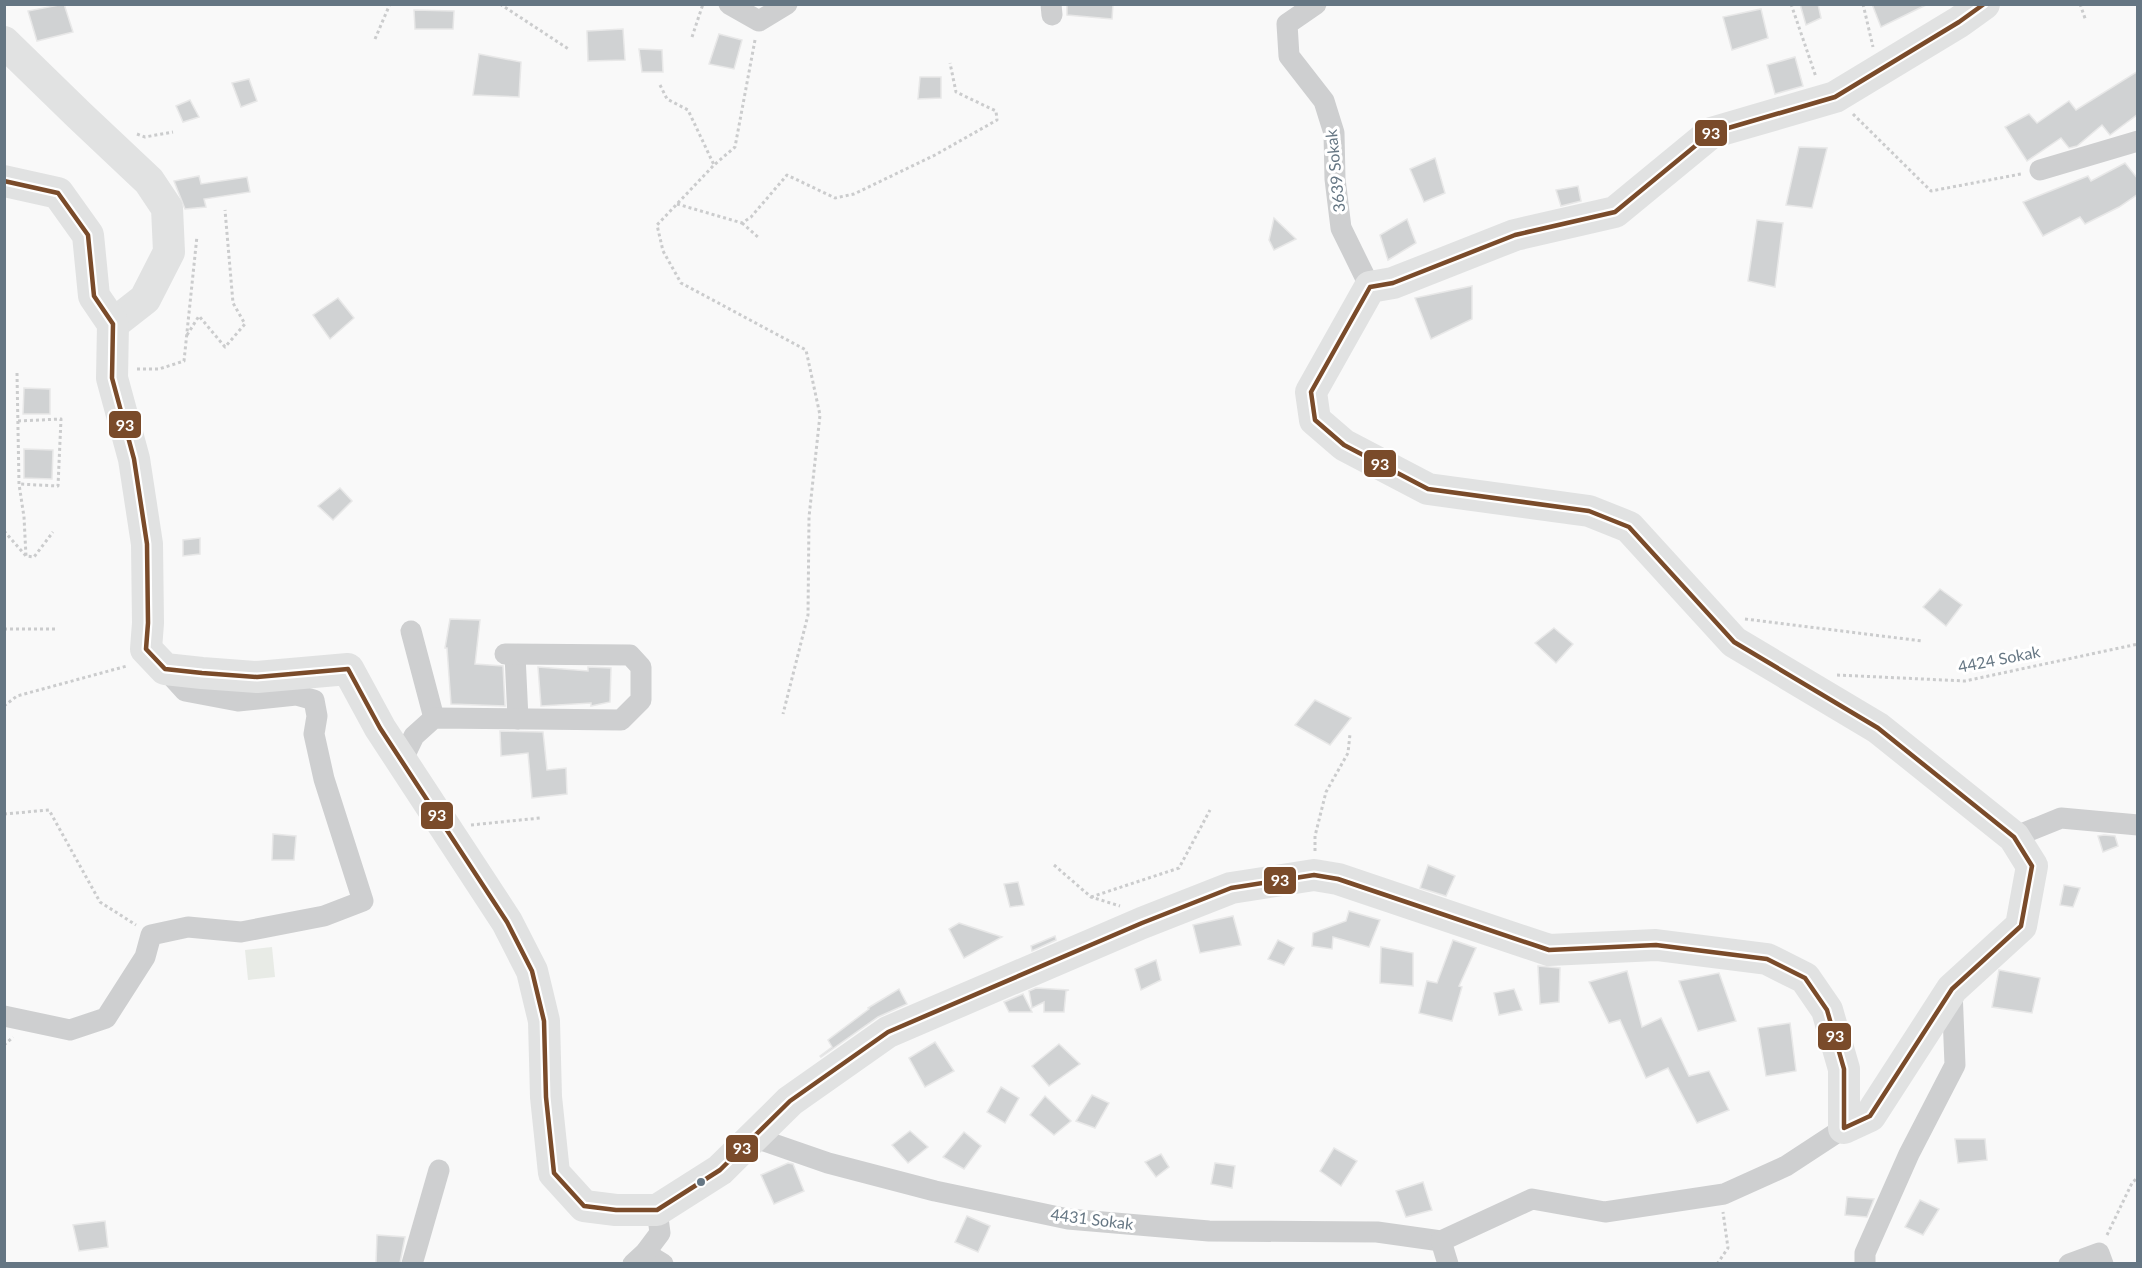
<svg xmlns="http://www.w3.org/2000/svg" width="2142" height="1268" font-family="Lato,sans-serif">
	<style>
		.green { fill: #e8ebe6 }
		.building { fill: #d0d2d3; stroke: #e8e8e8; stroke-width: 1.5 }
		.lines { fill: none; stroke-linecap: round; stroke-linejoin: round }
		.path { stroke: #cbcccd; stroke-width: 3; stroke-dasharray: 3 3; stroke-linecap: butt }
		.street { stroke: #cecfd0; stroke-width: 21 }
		.secondary { stroke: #e1e2e2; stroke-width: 32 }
		.bus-1-casing { stroke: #fff; stroke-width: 9 }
		.bus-1 { stroke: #7a4b2a; stroke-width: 4.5 }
		.bus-dot { fill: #657683; stroke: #fff; stroke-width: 2 }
		.labels { text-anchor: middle; stroke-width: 6; stroke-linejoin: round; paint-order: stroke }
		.street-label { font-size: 16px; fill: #657683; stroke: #fff }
		.line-badge { stroke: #fff; stroke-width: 2 }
		.badge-label { font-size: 16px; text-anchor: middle; font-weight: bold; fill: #fff }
	</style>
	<rect width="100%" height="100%" fill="#f9f9f9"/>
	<polygon class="green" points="272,947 275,977 248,980 245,950"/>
	<g class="building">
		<polygon points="64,4 73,32 37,41 28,11"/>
		<polygon points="1067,4 1113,4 1112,19 1067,15"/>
		<polygon points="1800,4 1818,4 1821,18 1806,25"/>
		<polygon points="1872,4 1928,4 1881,27"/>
		<polygon points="1761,9 1768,38 1732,50 1723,17"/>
		<polygon points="414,10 454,11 453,29 415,29"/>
		<polygon points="623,29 625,60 588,61 587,31"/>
		<polygon points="719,34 742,40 734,69 709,64"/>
		<polygon points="639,49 662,50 663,72 642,72"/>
		<polygon points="479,54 521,62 519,97 473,95"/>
		<polygon points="1795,57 1803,86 1775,94 1767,65"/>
		<polygon points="2138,71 2138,114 2110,135 2102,125 2077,146 2069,148 2061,138 2027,161 2005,127 2029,114 2037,123 2069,101 2076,110"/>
		<polygon points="920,77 941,77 941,98 918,99"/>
		<polygon points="249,79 257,101 241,107 232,83"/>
		<polygon points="190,100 199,117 183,122 176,106"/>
		<polygon points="1799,147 1827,148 1812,208 1786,205"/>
		<polygon points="1435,158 1445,193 1424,202 1410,169"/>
		<polygon points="2125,163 2138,179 2138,194 2119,207 2085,224 2080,217 2043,236 2023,202 2088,176 2091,181"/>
		<polygon points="199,176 201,184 247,177 250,192 204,199 206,207 185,209 174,181"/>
		<polygon points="1578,186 1581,201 1561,206 1556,190"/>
		<polygon points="1274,218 1296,239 1274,250 1269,240"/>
		<polygon points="1407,219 1416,243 1388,260 1380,235"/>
		<polygon points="1757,220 1783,223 1775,287 1748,281"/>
		<polygon points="1472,286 1472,319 1431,339 1415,298"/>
		<polygon points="338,298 354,318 330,339 313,315"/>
		<polygon points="24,388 50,389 50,414 23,414"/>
		<polygon points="24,449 53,450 52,479 24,478"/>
		<polygon points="340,488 352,501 333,520 318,506"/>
		<polygon points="200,538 200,554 183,556 183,540"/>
		<polygon points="1940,589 1962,605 1946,626 1923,607"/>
		<polygon points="450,619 480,620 475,664 503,666 505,706 451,704 447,648 445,648"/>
		<polygon points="1554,628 1573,644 1556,663 1535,643"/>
		<polygon points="538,667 588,671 588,667 611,668 610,702 591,706 591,703 541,706"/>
		<polygon points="1315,700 1351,718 1330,745 1295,725"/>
		<polygon points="500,731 543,732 547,770 566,768 567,794 532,798 528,753 501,756"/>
		<polygon points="273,834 296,836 294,860 272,860"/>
		<polygon points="2104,835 2115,836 2118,846 2103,852 2098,836"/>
		<polygon points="1428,865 1455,876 1446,896 1420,888"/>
		<polygon points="1018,882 1024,905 1010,907 1004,884"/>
		<polygon points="2064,885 2080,888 2073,907 2060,905"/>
		<polygon points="1349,911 1380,920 1369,947 1333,937 1332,949 1312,946 1313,933 1346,921"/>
		<polygon points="1233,916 1241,945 1200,953 1193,925"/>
		<polygon points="959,923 1002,937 964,958 949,929"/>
		<polygon points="1055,936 1056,940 1032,951 1031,946"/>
		<polygon points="1278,940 1294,948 1284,965 1268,959"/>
		<polygon points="1453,940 1476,948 1459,986 1462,987 1452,1021 1419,1013 1427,981 1437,983"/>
		<polygon points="1381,947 1413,953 1413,986 1380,983"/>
		<polygon points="1156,960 1161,980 1141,990 1135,969"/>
		<polygon points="1538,966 1560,968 1559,1002 1540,1004"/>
		<polygon points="1999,970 2040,978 2032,1013 1992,1007"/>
		<polygon points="1627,971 1642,1027 1661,1018 1689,1076 1709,1071 1729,1110 1697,1123 1668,1068 1646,1078 1620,1020 1609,1023 1589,982"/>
		<polygon points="1719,973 1736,1021 1698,1031 1679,981"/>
		<polygon points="1036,988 1069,990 1066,991 1064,1012 1044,1012 1044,1002 1032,1008 1029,991"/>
		<polygon points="899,989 907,1004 878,1017 821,1057 820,1056 832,1047 828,1040 869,1009 868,1008"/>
		<polygon points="1514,989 1522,1010 1499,1015 1494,993"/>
		<polygon points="1023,994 1032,1012 1009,1012 1004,1002"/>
		<polygon points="1790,1023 1796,1071 1766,1076 1758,1028"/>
		<polygon points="935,1042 954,1071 925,1087 909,1058"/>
		<polygon points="1059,1044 1080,1064 1049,1086 1032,1066"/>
		<polygon points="1001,1087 1019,1098 1005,1123 987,1112"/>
		<polygon points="1092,1095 1109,1103 1095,1128 1076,1121"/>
		<polygon points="1045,1096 1071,1121 1054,1135 1030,1115"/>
		<polygon points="910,1131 928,1147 908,1163 892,1145"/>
		<polygon points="964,1132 981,1146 964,1169 943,1157"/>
		<polygon points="1955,1139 1985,1139 1987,1160 1958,1163"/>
		<polygon points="1334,1148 1357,1161 1341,1186 1320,1171"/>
		<polygon points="1161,1154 1169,1167 1156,1177 1145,1162"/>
		<polygon points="788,1163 793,1164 804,1191 774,1204 761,1175"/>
		<polygon points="1215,1163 1235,1166 1232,1188 1211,1184"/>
		<polygon points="1423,1182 1432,1210 1406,1217 1396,1191"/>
		<polygon points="1847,1197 1874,1199 1867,1217 1845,1215"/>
		<polygon points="1920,1200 1939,1209 1923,1235 1905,1227"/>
		<polygon points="967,1216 990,1226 978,1252 955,1242"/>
		<polygon points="105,1221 108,1247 79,1251 73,1225"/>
		<polygon points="377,1235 405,1237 400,1263 376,1263"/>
	</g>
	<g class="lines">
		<g class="path">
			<polyline points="500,4 570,50"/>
			<polyline points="1791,4 1816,77"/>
			<polyline points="1863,4 1873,47"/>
			<polyline points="2080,4 2086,21"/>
			<polyline points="692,37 703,4"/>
			<polyline points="375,39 390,4"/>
			<polyline points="755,40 735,147 714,165 657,225 663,251 681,283 806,350 820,415 809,517 808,615 783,714"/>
			<polyline points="660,85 667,99 688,110 714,165"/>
			<polyline points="1853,114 1931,191 2021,174"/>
			<polyline points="137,134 145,137 173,132"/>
			<polyline points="677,204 742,223 751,217 787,175 835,198 854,194 935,155 997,120 996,111 956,92 950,63"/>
			<polyline points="742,223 759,238"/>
			<polyline points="187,335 199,316 225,347 245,324 233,303 225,210"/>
			<polyline points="137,369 159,369 184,361 197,236"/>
			<polyline points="17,373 19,484 24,517 26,556"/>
			<polyline points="18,421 61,419 58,486 19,484"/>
			<polyline points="4,531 26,556 34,557 53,532"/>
			<polyline points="1745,619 1922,641"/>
			<polyline points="4,629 56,629"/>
			<polyline points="1837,675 1965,681 2138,644"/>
			<polyline points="4,706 17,696 127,666"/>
			<polyline points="4,814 49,810 100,902 136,925"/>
			<polyline points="471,825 540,818"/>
			<polyline points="1315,851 1315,836 1326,792 1348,753 1350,734"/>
			<polyline points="1054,865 1091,897 1120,906"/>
			<polyline points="1091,897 1179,868 1210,810"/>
			<polyline points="4,1045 13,1037"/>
			<polyline points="2107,1235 2132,1183 2138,1177"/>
			<polyline points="1717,1264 1728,1248 1723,1212"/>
		</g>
		<g class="street">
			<polyline points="729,4 759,21 787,4"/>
			<polyline points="1051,4 1052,15"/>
			<polyline points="1316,4 1287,24 1289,56 1324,101 1334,133 1335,179 1341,228 1370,287"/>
			<polyline points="2040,170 2138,141"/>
			<polyline points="411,631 434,718"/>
			<polyline points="515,655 518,719"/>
			<polyline points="402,761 414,736 434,718 621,720 641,700 641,667 630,655 505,654"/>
			<polyline points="2014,837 2061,818 2138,825"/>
			<polyline points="4,1016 70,1030 106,1018 145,957 151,935 188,927 241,932 324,916 363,901 324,779 314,734 317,716 314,700 296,695 238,701 185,691 165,669"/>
			<polyline points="753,1137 828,1163 935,1191 1068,1219 1209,1231 1377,1232 1441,1241"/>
			<polyline points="645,1253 663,1264"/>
			<polyline points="412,1264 439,1170"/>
			<polyline points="633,1264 645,1253 660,1233 657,1210"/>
			<polyline points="1448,1264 1441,1241 1532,1199 1605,1212 1724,1194 1786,1166 1844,1128"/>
			<polyline points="1865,1264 1865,1253 1909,1154 1955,1065 1952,989"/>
			<polyline points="2069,1264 2099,1253 2103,1264"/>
		</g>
		<g class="secondary">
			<polyline points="4,42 79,115 149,181 167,208 169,252 145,299 113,324"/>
			<polyline points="4,181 58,193 88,235 94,296 113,324 112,378 134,459 147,544 148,623 146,649 165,669 202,673 257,677 348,669 380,728 507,922 532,971 544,1021 546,1097 554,1173 584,1206 616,1210 657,1210 720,1170 790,1101 888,1032 1142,923 1231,888 1314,875 1338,879 1549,950 1656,945 1767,959 1805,978 1827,1010 1844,1069 1844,1128 1870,1116 1952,989 2021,926 2032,866 2014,837 1878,728 1734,642 1629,527 1589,511 1428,489 1344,445 1315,420 1311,392 1370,287 1393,283 1515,235 1615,212 1711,133 1835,97 1959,22 1984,4"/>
		</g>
		<g class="bus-1-casing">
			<polyline id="bus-1" points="4,181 58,193 88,235 94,296 113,324 112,378 134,459 147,544 148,623 146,649 165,669 202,673 257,677 348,669 380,728 507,922 532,971 544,1021 546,1097 554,1173 584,1206 616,1210 657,1210 720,1170 790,1101 888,1032 1142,923 1231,888 1314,875 1338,879 1549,950 1656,945 1767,959 1805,978 1827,1010 1844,1069 1844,1128 1870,1116 1952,989 2021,926 2032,866 2014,837 1878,728 1734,642 1629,527 1589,511 1428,489 1344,445 1315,420 1311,392 1370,287 1393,283 1515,235 1615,212 1711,133 1835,97 1959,22 1984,4"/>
		</g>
		<use href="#bus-1" class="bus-1"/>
	</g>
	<circle class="bus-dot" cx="701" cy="1182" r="5"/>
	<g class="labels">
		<g class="street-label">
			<text transform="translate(1335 171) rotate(-96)" y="6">3639 Sokak</text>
			<text transform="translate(1999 659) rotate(-11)" y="6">4424 Sokak</text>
			<text transform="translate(1092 1219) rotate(7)" y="6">4431 Sokak</text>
		</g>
	</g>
	<g class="line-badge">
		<rect x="1694" y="119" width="34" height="28" rx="6" fill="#7a4b2a"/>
		<rect x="108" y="410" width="34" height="29" rx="6" fill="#7a4b2a"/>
		<rect x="1363" y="449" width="34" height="29" rx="6" fill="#7a4b2a"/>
		<rect x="420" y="801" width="34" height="29" rx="6" fill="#7a4b2a"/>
		<rect x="1263" y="866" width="34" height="29" rx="6" fill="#7a4b2a"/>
		<rect x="1817" y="1022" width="35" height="29" rx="6" fill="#7a4b2a"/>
		<rect x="725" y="1134" width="34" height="29" rx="6" fill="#7a4b2a"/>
	</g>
	<g class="badge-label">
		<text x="1711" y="139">93</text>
		<text x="125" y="431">93</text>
		<text x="1380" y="470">93</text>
		<text x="437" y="821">93</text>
		<text x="1280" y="886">93</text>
		<text x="1835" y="1042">93</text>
		<text x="742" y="1154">93</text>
	</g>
	<rect width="2142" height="1268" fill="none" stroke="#657683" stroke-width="12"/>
</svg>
